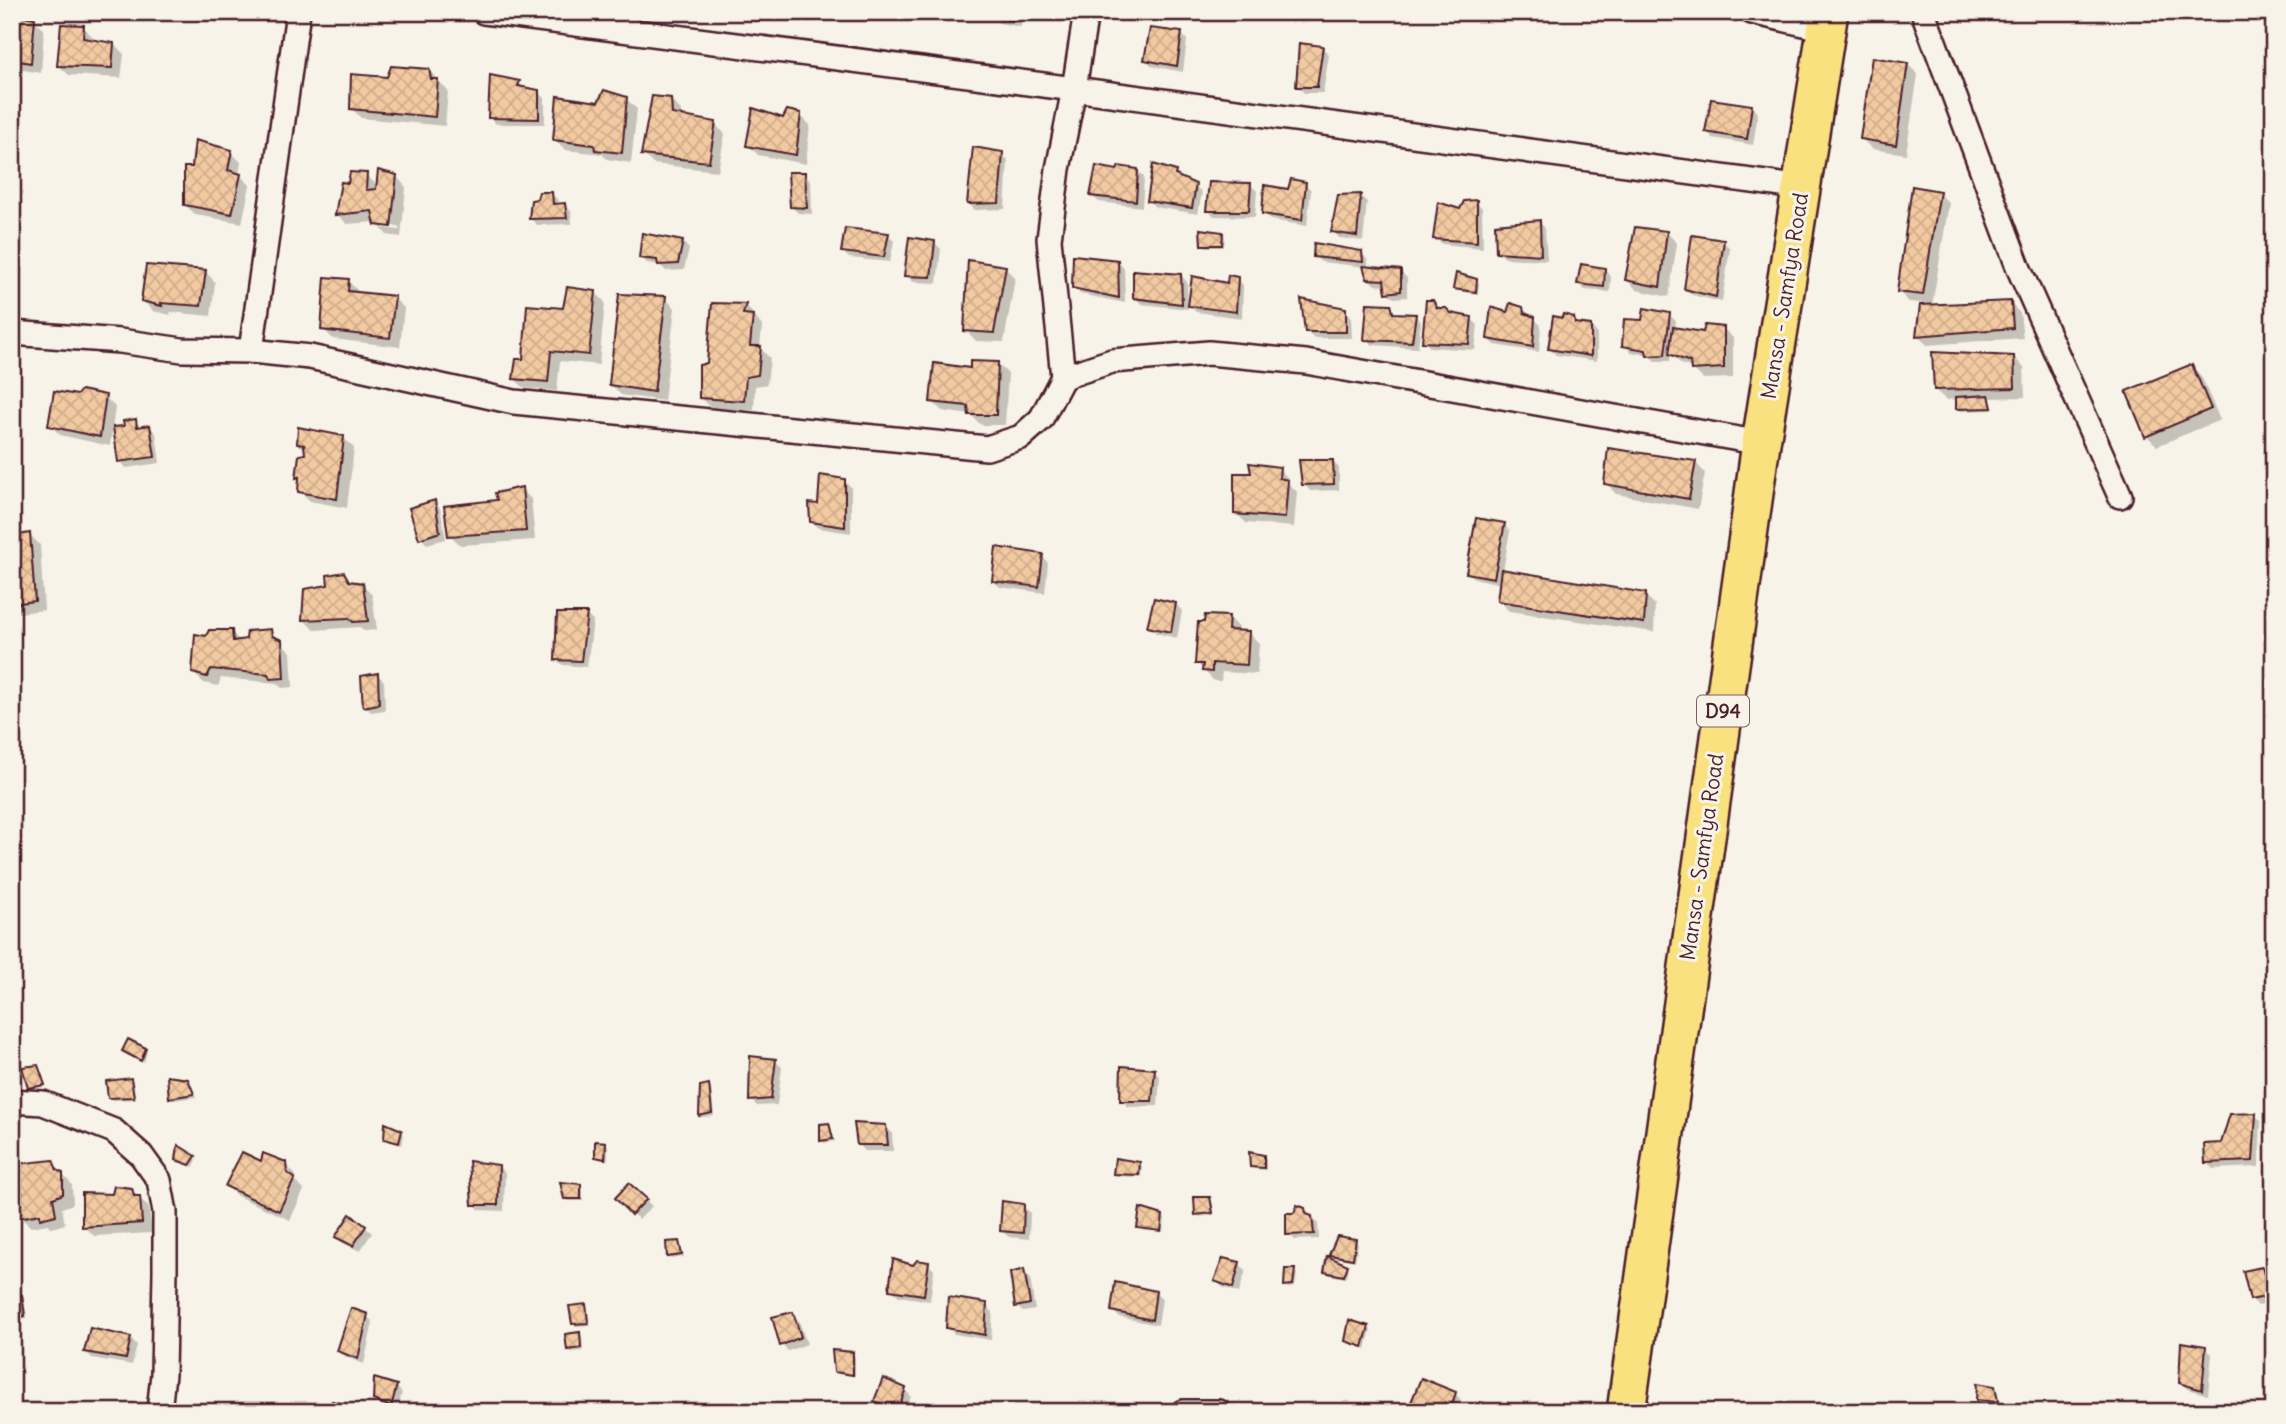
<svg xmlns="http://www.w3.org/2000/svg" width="2286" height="1424" font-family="Delius,sans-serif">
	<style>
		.shadow { fill: #0003; fill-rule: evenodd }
		.building { fill: url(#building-cross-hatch); stroke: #4a1f2b; stroke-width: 2 }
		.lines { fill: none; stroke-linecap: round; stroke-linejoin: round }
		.minor-casing { stroke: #4a1f2b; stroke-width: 28 }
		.primary-casing { stroke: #4a1f2b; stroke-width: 42 }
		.minor { stroke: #f7f3e8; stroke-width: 23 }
		.primary { stroke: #fae180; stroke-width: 37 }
		.labels { text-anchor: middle; stroke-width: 6; stroke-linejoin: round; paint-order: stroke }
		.shield { fill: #f7f3e8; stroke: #7e5f64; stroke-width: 2 }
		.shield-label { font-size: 19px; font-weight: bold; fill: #4a1f2b }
		.street-label { font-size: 21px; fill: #4a1f2b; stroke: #f7f3e8 }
	</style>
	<defs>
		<pattern id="building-cross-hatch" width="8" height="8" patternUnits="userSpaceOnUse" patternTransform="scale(1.75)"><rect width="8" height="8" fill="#f2caa2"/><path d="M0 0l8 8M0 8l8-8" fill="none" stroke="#d1ad8c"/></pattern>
	</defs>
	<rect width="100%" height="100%" fill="#f7f3e8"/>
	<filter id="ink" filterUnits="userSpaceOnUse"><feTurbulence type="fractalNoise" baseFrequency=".0143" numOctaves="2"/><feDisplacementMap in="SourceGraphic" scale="14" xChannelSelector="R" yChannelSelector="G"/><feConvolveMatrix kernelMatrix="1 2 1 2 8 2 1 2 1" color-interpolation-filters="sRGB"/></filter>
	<g filter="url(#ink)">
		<g class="shadow">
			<polygon points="806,12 832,12 831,18 815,21"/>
			<polygon points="883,12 915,12 914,18"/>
			<polygon points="992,12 1021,12 1021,27 999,23 993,17"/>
			<polygon points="1454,12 1476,12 1476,17 1456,16"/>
			<polygon points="12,16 34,20 44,30 41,73 12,68"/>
			<polygon points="83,27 93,37 93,41 114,44 124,54 121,78 69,75 58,65"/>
			<polygon points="1181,33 1187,40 1183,72 1152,66 1146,59"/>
			<polygon points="1322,48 1329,54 1323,93 1304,93 1298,86"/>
			<polygon points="1907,64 1918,74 1906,154 1872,149 1862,139"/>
			<polygon points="429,70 448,91 445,126 361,118 351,108"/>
			<polygon points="519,83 525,89 538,92 545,98 545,124 496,124 490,117"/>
			<polygon points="626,99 637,109 631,163 607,159 602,154 565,150 555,140 599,104"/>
			<polygon points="670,99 681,110 681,118 715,124 725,134 718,171 653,164 643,154"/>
			<polygon points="1752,106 1758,113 1753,145 1713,138 1707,132"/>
			<polygon points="800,115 810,125 806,164 758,155 748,145 783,120"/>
			<polygon points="231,152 241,162 239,174 250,185 242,223 196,215 185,205 194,168"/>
			<polygon points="1002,154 1008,160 1005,209 975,210 968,203"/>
			<polygon points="1137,170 1144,177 1142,207 1099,202 1092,196 1118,172"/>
			<polygon points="1175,172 1202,192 1198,214 1155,207 1149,200"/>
			<polygon points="804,174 811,181 812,214 798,213 792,207"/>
			<path d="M366 175 378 186 396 176 406 187 401 237 387 235 376 222 347 224 337 214 350 185ZM383 225 400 227 399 230 383 228Z"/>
			<polygon points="1250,184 1257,191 1255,217 1214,216 1208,210"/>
			<polygon points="1305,184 1311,190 1307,226 1271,220 1264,213 1289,191"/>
			<polygon points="1939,193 1949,203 1932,306 2010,303 2020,313 2023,338 1927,345 1917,335 1931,304 1909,302 1899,292"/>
			<polygon points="552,194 558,200 558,205 564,205 571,211 572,224 537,225 530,218"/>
			<polygon points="1360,196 1367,202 1363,241 1339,238 1333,231"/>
			<polygon points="1476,202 1482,208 1483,248 1442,244 1435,238"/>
			<polygon points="1539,222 1545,228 1547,260 1505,258 1498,251"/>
			<polygon points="1667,233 1677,243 1669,297 1637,290 1627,280"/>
			<polygon points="1222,234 1225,236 1224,247 1206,247 1203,244"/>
			<polygon points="888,235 894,241 890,262 849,258 843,252"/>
			<polygon points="683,242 689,249 684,270 666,271 660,265 647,263 641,257"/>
			<polygon points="934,242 941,249 937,283 913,282 906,275"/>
			<polygon points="1723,242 1730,248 1722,302 1692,295 1686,289"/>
			<polygon points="1361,253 1368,260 1368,268 1400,271 1407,278 1407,297 1394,298 1387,292 1386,286 1375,285 1368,278 1366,267 1321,262 1315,256"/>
			<polygon points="1117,261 1124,268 1125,303 1080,294 1074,288"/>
			<polygon points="1005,268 1015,278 1004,342 976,341 966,330"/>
			<polygon points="1605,270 1611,277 1610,292 1585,290 1579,284"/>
			<polygon points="205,271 215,282 211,316 170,312 171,315 153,311 143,301"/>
			<polygon points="1181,275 1187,282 1188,309 1141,304 1135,297"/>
			<polygon points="1237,278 1243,285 1242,318 1196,312 1190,306"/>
			<polygon points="348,281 358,291 358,294 394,298 404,308 400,347 333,339 323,329"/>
			<polygon points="1476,281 1479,283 1478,294 1457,291 1455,289"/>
			<polygon points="595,292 605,302 599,365 560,361 557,391 524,388 514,378 525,360 565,310"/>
			<polygon points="665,298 675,308 664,401 621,395 611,385"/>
			<polygon points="1433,302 1451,315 1471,319 1478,325 1475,350 1430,347 1423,341"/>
			<polygon points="713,305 746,305 762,326 760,348 770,358 767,384 755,386 754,410 711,408 700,398 708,365"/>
			<polygon points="1390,306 1397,315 1415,315 1421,322 1418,348 1373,345 1366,339"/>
			<polygon points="1522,308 1541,325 1539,352 1495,345 1489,339 1508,314"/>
			<polygon points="1345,310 1351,317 1352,338 1313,338 1306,331"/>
			<polygon points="1669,315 1676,321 1675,329 1705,334 1723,328 1733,338 1733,378 1703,379 1692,368 1681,364 1671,354 1670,361 1655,361 1648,355 1631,352 1624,345 1643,321"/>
			<polygon points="1574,319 1580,325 1591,326 1597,333 1597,361 1556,355 1550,349"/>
			<polygon points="2014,357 2024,368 2025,397 1991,398 1993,410 1961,411 1958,408 1958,399 1946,400 1935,390"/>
			<polygon points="998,364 1008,374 1005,425 981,425 971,415 942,411 932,401 971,371"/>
			<polygon points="2191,366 2201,376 2220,420 2157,446 2147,436"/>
			<polygon points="78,397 105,397 115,407 110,446 60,435 50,425"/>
			<polygon points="135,421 142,428 150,427 156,433 160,463 126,468 120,461 126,427"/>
			<polygon points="343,437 354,448 347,508 310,501 300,491 301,481 297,477 306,455 306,451 299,443"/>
			<polygon points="1333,462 1339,468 1339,490 1310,491 1304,484"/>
			<polygon points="1695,462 1705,473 1698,509 1616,494 1606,483"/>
			<polygon points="1279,469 1289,479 1289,484 1297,492 1294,527 1246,523 1236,513 1253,475"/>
			<polygon points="844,481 851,487 851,533 818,528 811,522 820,506"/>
			<polygon points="521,489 531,499 535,540 460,545 450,535 499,501"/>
			<polygon points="434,502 440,508 446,539 427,544 421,538"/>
			<polygon points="1504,525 1510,531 1503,571 1645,595 1655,605 1654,632 1509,611 1499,601 1501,584 1474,578 1468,572"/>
			<polygon points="30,535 40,545 44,610 12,614 12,538"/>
			<polygon points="1042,556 1048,563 1045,593 1000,587 993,581"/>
			<polygon points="343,574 353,583 362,585 372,595 377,630 364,631 360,627 314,630 304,620 330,586"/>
			<polygon points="1176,604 1182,611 1177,638 1156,633 1149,627"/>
			<polygon points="586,615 593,621 587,667 563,665 556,659"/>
			<polygon points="1229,618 1239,628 1239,632 1249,633 1259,643 1257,674 1222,672 1221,681 1214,681 1197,663"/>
			<polygon points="270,631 291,652 293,687 282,688 277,683 221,678 218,686 204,683 193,673 208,638 231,632 240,641"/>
			<polygon points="378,675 384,681 385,710 371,712 365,706"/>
			<polygon points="145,1049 147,1052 144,1062 127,1053"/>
			<polygon points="775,1061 782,1067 777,1105 757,1106 751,1100"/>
			<polygon points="1154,1071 1160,1077 1158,1106 1128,1107 1122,1100"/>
			<polygon points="130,1080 133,1083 136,1099 113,1100 110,1097"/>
			<polygon points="187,1080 196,1097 173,1100 171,1097"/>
			<polygon points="708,1086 711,1088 714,1116 704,1117 701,1115"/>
			<polygon points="2255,1115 2261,1121 2259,1167 2213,1169 2207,1162 2222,1143"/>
			<polygon points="828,1124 835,1141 824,1143 822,1140"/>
			<polygon points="886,1126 892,1133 893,1151 865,1151 858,1144"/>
			<polygon points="401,1131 404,1134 402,1145 386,1138"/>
			<polygon points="606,1143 608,1146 608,1160 599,1159 596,1156"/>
			<polygon points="1263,1157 1266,1159 1266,1170 1254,1169 1251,1166"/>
			<polygon points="195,1158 197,1160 193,1167 178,1159"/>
			<polygon points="52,1162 72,1185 73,1204 62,1208 65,1224 52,1228 48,1224 31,1227 20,1217 24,1195"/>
			<polygon points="262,1163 285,1164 295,1174 296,1182 304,1190 290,1220 237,1196 227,1186"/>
			<polygon points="1139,1164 1142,1167 1141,1177 1117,1176 1115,1174"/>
			<polygon points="499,1167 505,1173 504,1211 480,1210 474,1204"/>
			<polygon points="629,1185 652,1206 639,1220 617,1198"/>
			<polygon points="581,1186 583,1189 583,1201 568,1201 566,1198"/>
			<polygon points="132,1190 149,1208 152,1233 94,1236 84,1226 113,1196"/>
			<polygon points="1209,1199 1212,1201 1214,1215 1199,1217 1197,1214"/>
			<polygon points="1023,1206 1030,1213 1029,1239 1009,1237 1002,1231"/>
			<polygon points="1305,1209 1318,1224 1319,1239 1295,1240 1288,1234 1295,1215"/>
			<polygon points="1162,1216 1165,1219 1163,1232 1141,1230 1138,1227"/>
			<polygon points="365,1227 372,1233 360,1251 343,1243 337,1237"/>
			<polygon points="1355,1241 1358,1244 1355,1261 1334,1257 1331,1254"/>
			<polygon points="678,1243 684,1257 671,1259 669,1256"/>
			<polygon points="928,1264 934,1270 930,1301 899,1296 892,1290 914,1267"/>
			<polygon points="1239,1264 1246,1270 1239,1293 1222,1287 1216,1281"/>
			<polygon points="1347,1266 1349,1269 1346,1278 1329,1275 1326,1272"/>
			<polygon points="2262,1269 2268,1275 2274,1303 2258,1306 2252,1299"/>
			<polygon points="1023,1271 1030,1278 1035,1310 1023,1312 1016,1306"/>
			<polygon points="1294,1271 1297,1274 1295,1287 1288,1288 1285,1285"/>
			<polygon points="1155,1293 1162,1299 1158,1325 1119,1317 1113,1311"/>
			<polygon points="12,1296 21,1297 24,1299 27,1318 12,1320"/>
			<polygon points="986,1305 993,1312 991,1340 954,1334 948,1328"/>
			<polygon points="585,1306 588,1309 590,1325 576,1326 573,1323"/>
			<polygon points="793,1314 799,1321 807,1344 788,1351 782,1345"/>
			<polygon points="367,1316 373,1322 364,1364 346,1357 339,1350"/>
			<polygon points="1368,1327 1371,1330 1366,1349 1347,1340"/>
			<polygon points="580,1334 582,1336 583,1351 571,1352 568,1349"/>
			<polygon points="130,1338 137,1345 132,1365 92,1358 86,1352"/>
			<polygon points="2205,1348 2212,1354 2208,1395 2188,1389 2181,1382"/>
			<polygon points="852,1354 855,1357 855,1376 838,1374 835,1371"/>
			<polygon points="396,1386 402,1393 397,1412 382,1406 375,1400"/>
			<polygon points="1994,1387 1997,1390 2000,1404 1981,1402 1978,1399"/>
			<polygon points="905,1390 911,1396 905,1412 895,1412 883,1407 876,1400"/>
			<polygon points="1455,1393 1461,1400 1457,1412 1409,1412"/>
		</g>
		<g class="building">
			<polygon points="990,12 1015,12 1015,21 991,17"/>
			<polygon points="12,14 35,18 31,63 12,60"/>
			<polygon points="61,24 84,25 83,38 114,43 112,68 57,66"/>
			<polygon points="1150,28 1182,32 1177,66 1144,60"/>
			<polygon points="1299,43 1323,46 1317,87 1296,87"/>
			<polygon points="1872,57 1908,63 1896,145 1860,139"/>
			<polygon points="391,66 429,69 431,79 438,79 435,117 350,109 351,74 387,77"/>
			<polygon points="490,75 520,81 518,86 539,90 539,119 488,118"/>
			<polygon points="604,90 627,97 622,153 595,150 594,145 553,140 557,96 598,102"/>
			<polygon points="652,96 671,98 672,114 716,122 709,162 641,155"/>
			<polygon points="1711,99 1752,105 1747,139 1705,132"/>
			<polygon points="753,108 783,118 787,110 801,113 796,155 746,146"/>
			<polygon points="195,140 232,150 228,170 241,174 232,214 184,205 184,167 192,167"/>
			<polygon points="973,147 1003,152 999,203 967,204"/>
			<polygon points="1153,164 1176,171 1175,175 1196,184 1192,208 1147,201"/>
			<polygon points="1096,166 1117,170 1119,166 1138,169 1136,201 1090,196"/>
			<polygon points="378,170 397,175 391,227 375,225 372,211 335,215 341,182 348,183 350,172 367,173 366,190 376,189"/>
			<polygon points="788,172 805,172 807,208 790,207"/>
			<polygon points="1291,179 1306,182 1302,220 1262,214 1264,185 1288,189"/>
			<polygon points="1209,182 1251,183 1249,211 1206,211"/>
			<polygon points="1912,186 1940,191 1923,295 1897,292"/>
			<polygon points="539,192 552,192 553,204 565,203 567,218 529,219 531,200 537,199"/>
			<polygon points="1361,194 1357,236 1331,232 1338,195"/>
			<polygon points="1477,200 1477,242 1433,239 1438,202 1460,209 1464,201"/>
			<polygon points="1540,220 1541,255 1496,252 1495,224"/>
			<polygon points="1635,227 1667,231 1660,287 1625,280"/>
			<polygon points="845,228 889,233 884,257 841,252"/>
			<polygon points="1200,229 1223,232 1222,245 1201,245"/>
			<polygon points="642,233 683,241 678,264 658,265 657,260 639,258"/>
			<polygon points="1692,235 1724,240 1716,297 1684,289"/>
			<polygon points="909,237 935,241 931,277 904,276"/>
			<polygon points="1314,243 1362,251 1363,262 1313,257"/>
			<polygon points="1073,255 1118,260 1119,298 1072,288"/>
			<polygon points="968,260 1006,266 994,333 964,331"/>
			<polygon points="1581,264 1605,268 1604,287 1577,284"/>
			<polygon points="146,265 206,270 201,306 161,303 162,306 141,301"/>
			<polygon points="1363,266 1401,270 1401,291 1386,293 1384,280 1367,279"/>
			<polygon points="1133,270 1181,274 1182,304 1133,298"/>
			<polygon points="1456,273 1477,279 1476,292 1453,289"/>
			<polygon points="1228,275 1238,277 1236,312 1188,306 1192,276 1227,283"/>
			<polygon points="325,277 349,279 348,291 395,296 390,338 321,330"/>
			<polygon points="567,287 596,291 589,355 551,351 548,382 513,379 516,359 523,359 527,305 563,308"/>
			<polygon points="619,294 666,296 654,392 609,385"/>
			<polygon points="1301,299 1346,308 1346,332 1305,332"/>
			<polygon points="1426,300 1433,300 1437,308 1446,308 1451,313 1472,317 1469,344 1422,342"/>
			<polygon points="2011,301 2013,328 1916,336 1920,305"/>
			<polygon points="712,303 746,304 743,314 753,315 750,346 761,346 758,375 746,377 744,401 699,398 699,365 707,363"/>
			<polygon points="1367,303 1391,304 1393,313 1416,314 1412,342 1364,340"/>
			<polygon points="1510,303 1523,307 1524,313 1535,317 1533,347 1487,339 1491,307 1507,312"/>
			<polygon points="1644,308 1670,313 1665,355 1647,356 1646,350 1622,346 1624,319 1642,320"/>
			<polygon points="1563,314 1574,317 1575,323 1591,325 1591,356 1548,349 1553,316 1562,318"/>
			<polygon points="1705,325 1724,327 1724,368 1691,370 1690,362 1669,354 1673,327 1703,332"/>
			<polygon points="1932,352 2014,356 2015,388 1934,390"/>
			<polygon points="970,361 998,362 996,415 969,415 968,406 930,402 934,363 970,368"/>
			<polygon points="2192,364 2211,409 2145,437 2126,391"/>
			<polygon points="81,390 106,395 100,437 48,426 54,391 77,395"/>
			<polygon points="1989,395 1992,408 1956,409 1956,397"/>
			<polygon points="136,419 137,427 150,425 155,457 118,462 113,427 124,426 123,421"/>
			<polygon points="298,427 344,436 337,499 298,492 299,477 296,478 299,455 305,454 304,445 297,444"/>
			<polygon points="1608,448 1696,461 1689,499 1604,484"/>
			<polygon points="1299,460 1333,460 1334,484 1302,485"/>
			<polygon points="1249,463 1280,467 1279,478 1288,480 1285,518 1234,514 1234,473 1251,473"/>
			<polygon points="820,475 845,479 845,527 810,522 809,503 818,504"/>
			<polygon points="522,487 526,531 448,536 444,506 497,500 495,493"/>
			<polygon points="435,500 440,532 419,539 409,508"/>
			<polygon points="1476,518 1505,523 1494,578 1466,573"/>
			<polygon points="30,533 35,601 12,604 12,536"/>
			<polygon points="996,547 1043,554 1039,587 992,581"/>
			<polygon points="1501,569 1646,593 1644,623 1497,601"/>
			<polygon points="344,572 349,581 363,583 368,621 353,622 349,618 302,620 304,589 328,585 327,575"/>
			<polygon points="1154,598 1176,603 1171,632 1147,627"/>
			<polygon points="557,613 587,613 581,661 555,660"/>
			<polygon points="1205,615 1229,616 1228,630 1249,631 1247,665 1212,663 1212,672 1202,671 1203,664 1195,664 1198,622 1204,622"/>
			<polygon points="271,629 272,636 282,640 284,678 270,679 268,674 211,669 207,677 192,673 195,634 206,636 209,630 232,630 233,641 246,639 247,631"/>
			<polygon points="378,673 379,704 363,707 361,676"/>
			<polygon points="128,1039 146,1048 141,1061 122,1051"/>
			<polygon points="750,1056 776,1059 771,1099 749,1101"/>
			<polygon points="38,1065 45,1085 28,1088 22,1067"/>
			<polygon points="1121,1066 1155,1069 1152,1101 1120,1101"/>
			<polygon points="167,1076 188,1079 194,1094 169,1098"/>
			<polygon points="131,1078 134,1097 108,1098 106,1081"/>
			<polygon points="709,1084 712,1113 699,1116 700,1086"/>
			<polygon points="2256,1113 2253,1161 2205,1163 2204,1144 2221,1143 2230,1114"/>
			<polygon points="385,1123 402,1130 399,1143 384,1139"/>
			<polygon points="829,1123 833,1139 820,1141 820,1124"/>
			<polygon points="854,1123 886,1125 888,1145 857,1145"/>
			<polygon points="595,1141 606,1142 605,1159 595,1157"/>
			<polygon points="178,1145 196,1156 190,1165 176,1160"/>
			<polygon points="242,1152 261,1161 263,1153 286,1162 287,1173 295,1178 279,1211 225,1186"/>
			<polygon points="1249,1152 1264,1155 1264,1168 1250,1167"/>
			<polygon points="1115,1158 1140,1162 1139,1175 1113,1174"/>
			<polygon points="53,1160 57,1170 63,1173 63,1194 53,1198 56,1215 40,1219 40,1214 19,1218 14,1193 22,1193 15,1164"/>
			<polygon points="469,1161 499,1165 498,1205 472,1205"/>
			<polygon points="560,1182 581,1184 581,1199 564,1199"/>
			<polygon points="629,1183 647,1199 631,1215 615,1198"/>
			<polygon points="114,1186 132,1188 134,1196 140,1196 142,1223 82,1227 82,1193 112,1194"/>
			<polygon points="1194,1197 1210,1197 1213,1213 1195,1215"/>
			<polygon points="1002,1201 1024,1204 1023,1233 1000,1231"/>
			<polygon points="1297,1205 1305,1208 1306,1214 1312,1216 1314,1234 1286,1235 1286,1213 1294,1213"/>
			<polygon points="1140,1208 1163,1215 1161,1231 1137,1228"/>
			<polygon points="350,1214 366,1226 353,1246 335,1237"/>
			<polygon points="1337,1236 1356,1239 1353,1259 1329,1255"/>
			<polygon points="679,1241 682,1255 667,1257 666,1242"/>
			<polygon points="1327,1256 1348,1265 1344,1276 1324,1272"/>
			<polygon points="1223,1258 1240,1262 1233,1288 1214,1281"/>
			<polygon points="893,1259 913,1265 917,1260 929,1262 924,1295 889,1290"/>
			<polygon points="2262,1267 2270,1296 2250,1300 2243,1271"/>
			<polygon points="1024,1269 1030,1304 1015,1307 1010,1273"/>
			<polygon points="1285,1269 1295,1269 1293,1285 1284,1286"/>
			<polygon points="1115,1282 1156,1291 1152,1320 1111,1311"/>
			<polygon points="12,1294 22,1295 25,1316 12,1317"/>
			<polygon points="948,1297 987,1303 985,1335 946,1328"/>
			<polygon points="586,1304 588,1323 572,1324 569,1306"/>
			<polygon points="351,1308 368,1314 358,1359 337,1351"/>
			<polygon points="793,1312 801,1337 780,1346 772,1317"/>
			<polygon points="1349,1320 1369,1326 1363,1347 1345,1341"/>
			<polygon points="90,1328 131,1337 126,1359 84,1352"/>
			<polygon points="580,1332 581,1348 567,1350 565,1334"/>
			<polygon points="2181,1342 2206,1346 2202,1390 2179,1383"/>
			<polygon points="832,1350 853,1352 853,1375 834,1372"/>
			<polygon points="374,1378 397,1385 391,1407 373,1400"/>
			<polygon points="883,1378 906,1388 898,1410 874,1401"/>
			<polygon points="1421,1378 1456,1392 1450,1411 1407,1412"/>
			<polygon points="1977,1383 1995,1386 1998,1402 1976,1400"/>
			<polygon points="332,1401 348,1405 346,1412 329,1412"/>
		</g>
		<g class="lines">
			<g class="minor-casing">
				<g id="minor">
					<polyline points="484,12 1074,89 1803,188"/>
					<polyline points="1086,12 1074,89 1058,169 1049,239 1063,377 1112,361 1209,353 1306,362 1761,443"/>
					<polyline points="1752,12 1826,29"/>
					<polyline points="1923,12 2019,269 2120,496"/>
					<polyline points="12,333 120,341 182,350 251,351 310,357 514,402 987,448 1021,437 1041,419 1063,377"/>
					<polyline points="251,351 298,12"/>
					<polyline points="12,1101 43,1103 114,1131 141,1155 159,1180 165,1212 165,1271 163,1374 159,1412"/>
					<polyline points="1183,1412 1219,1412"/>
				</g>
			</g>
			<g class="primary-casing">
				<polyline id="primary" points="1626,1412 1761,443 1829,12"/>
			</g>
			<use href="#minor" class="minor"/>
			<use href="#primary" class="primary"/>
		</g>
	</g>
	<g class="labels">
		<rect class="shield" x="1697" y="695.5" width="52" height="31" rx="5"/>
		<g class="shield-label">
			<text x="1723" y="718">D94</text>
		</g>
		<g class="street-label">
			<text transform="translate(1785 296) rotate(-81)" y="7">Mansa - Samfya Road</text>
			<text transform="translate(1702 857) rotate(-82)" y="7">Mansa - Samfya Road</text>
		</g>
	</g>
	<rect width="2286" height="1424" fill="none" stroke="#f7f3e8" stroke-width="42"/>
	<rect x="21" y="21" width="2244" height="1382" fill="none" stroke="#4a1f2b" stroke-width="2.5" filter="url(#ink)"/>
</svg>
